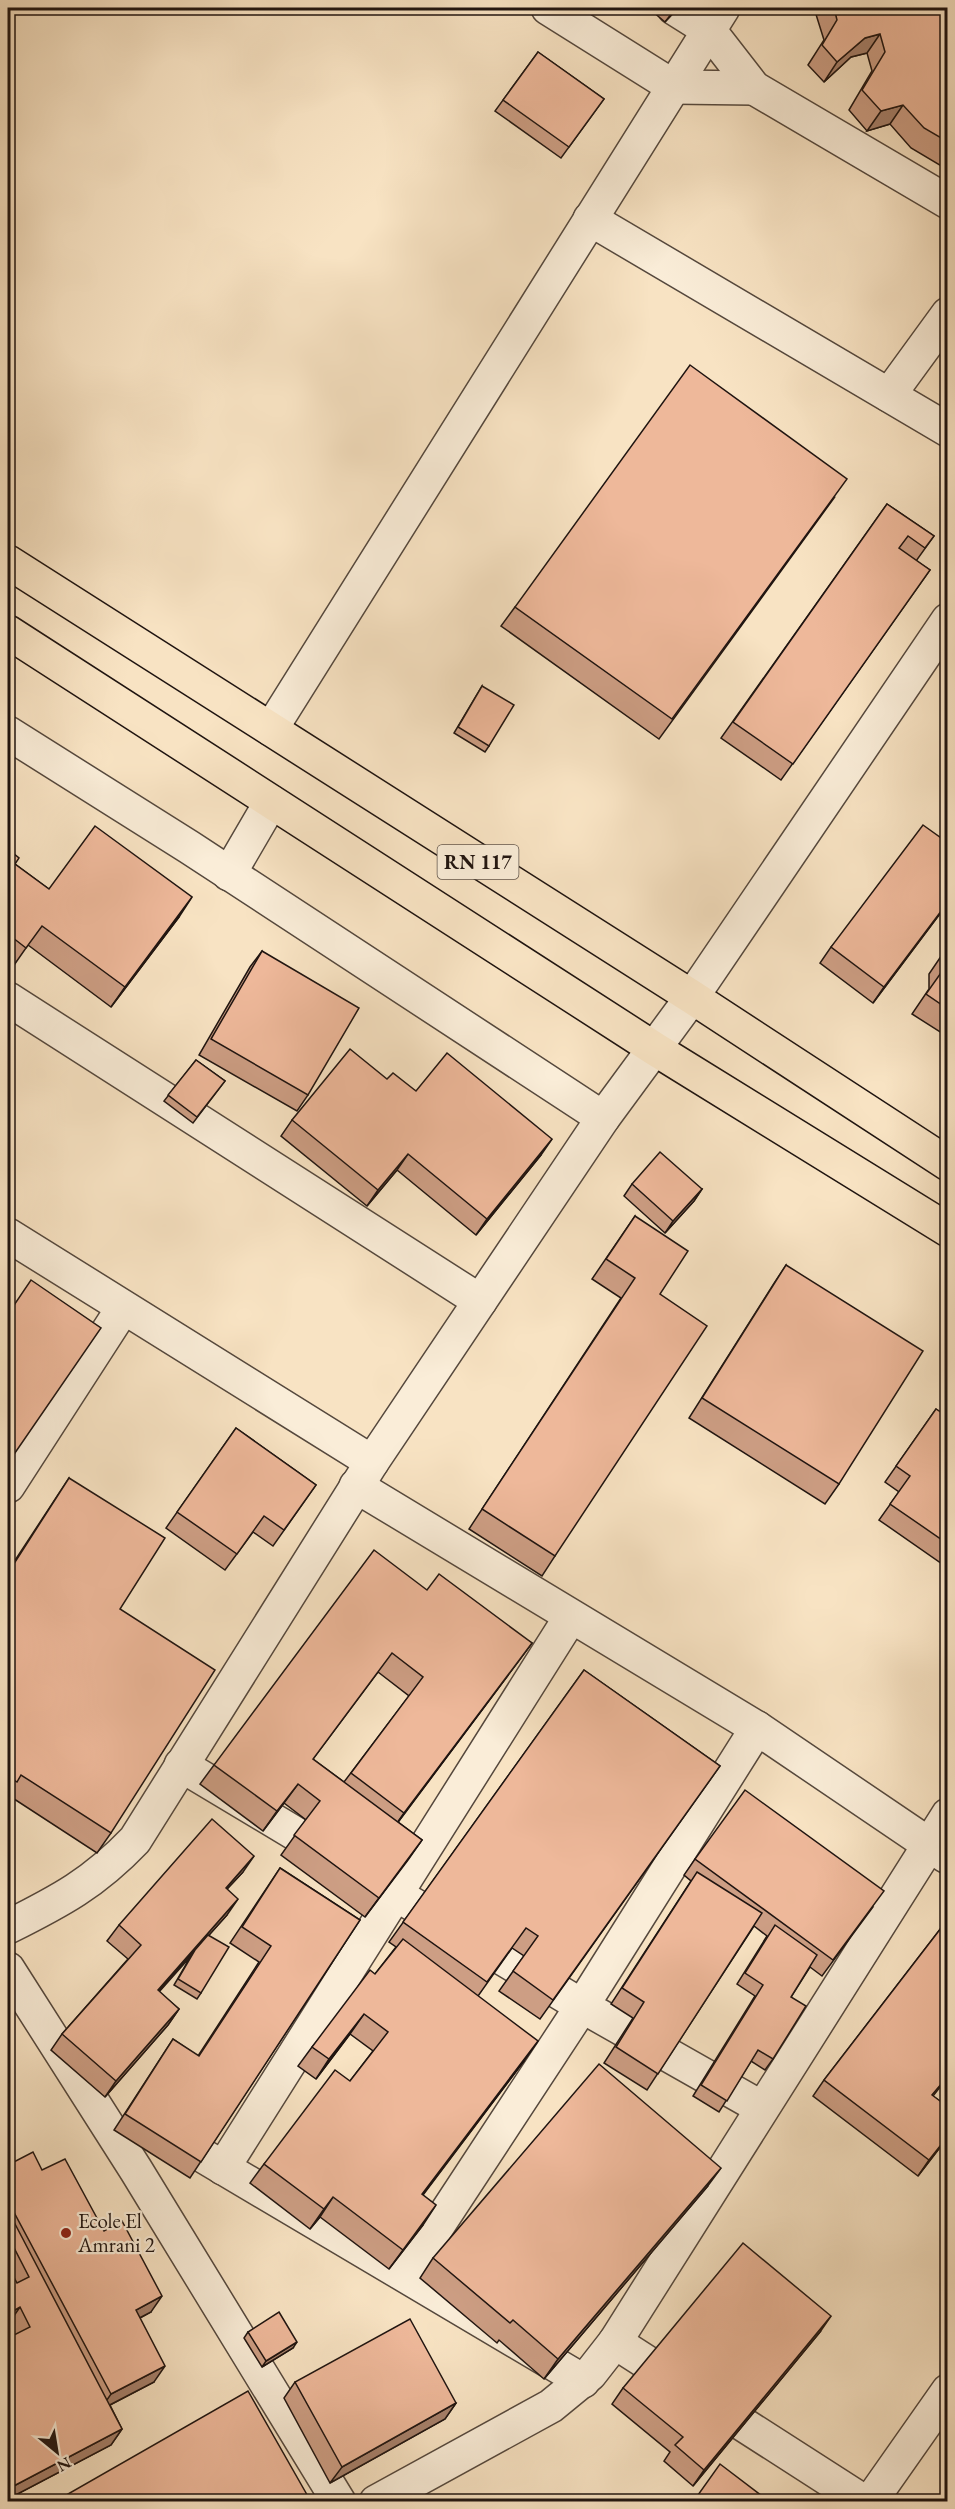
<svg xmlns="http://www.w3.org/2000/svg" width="955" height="2509" font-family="'EB Garamond',serif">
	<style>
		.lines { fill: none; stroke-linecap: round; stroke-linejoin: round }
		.minor-casing { stroke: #55483d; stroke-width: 36 }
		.primary-casing { stroke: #1f1410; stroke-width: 36 }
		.minor { stroke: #faedd8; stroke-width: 33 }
		.primary { stroke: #f8e3c3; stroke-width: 33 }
		.wall { fill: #cd9e84; stroke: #1f1410; stroke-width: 1.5; fill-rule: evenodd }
		.shaded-wall { fill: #a7816c; stroke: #1f1410; stroke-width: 1.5 }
		.building { fill: #eeb89a; stroke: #1f1410; stroke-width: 1.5 }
		.poi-dot { fill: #8f2418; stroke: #faedd8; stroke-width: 2 }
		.labels { text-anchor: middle; stroke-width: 4.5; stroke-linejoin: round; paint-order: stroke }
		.shield { fill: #faedd8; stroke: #61554c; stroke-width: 1.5 }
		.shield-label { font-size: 20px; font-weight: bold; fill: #1f1410 }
		.poi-label { font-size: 21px; fill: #1f1410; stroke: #faedd8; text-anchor: start }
	</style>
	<rect width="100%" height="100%" fill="#f8e3c3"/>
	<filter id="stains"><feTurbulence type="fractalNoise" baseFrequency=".00333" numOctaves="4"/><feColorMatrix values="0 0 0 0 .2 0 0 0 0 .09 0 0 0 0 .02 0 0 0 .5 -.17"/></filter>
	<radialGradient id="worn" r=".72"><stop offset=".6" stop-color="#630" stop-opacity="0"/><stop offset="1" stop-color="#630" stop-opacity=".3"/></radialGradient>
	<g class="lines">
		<g class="minor-casing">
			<g id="minor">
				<polyline points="548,8 674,87 754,88"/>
				<polyline points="674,8 709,30 754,88 948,202"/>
				<polyline points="590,219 948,430"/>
				<polyline points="889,395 948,314"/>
				<polyline points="271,729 723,8"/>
				<polyline points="8,733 189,847 603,1118"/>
				<polyline points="229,874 271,802"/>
				<polyline points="8,999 480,1301"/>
				<polyline points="8,1235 372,1462"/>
				<polyline points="8,1486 123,1308"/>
				<polyline points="356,1486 757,1728 946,1856"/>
				<polyline points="181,1765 582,2006 762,2108"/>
				<path d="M8 1927C60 1901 94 1883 135 1840L372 1462 603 1118 692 997 948 620"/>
				<polyline points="8,1969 136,2170 339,2502"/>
				<polyline points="205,2157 583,2381"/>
				<polyline points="223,2168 570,1618"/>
				<polyline points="406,2274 582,2006 757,1728"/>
				<polyline points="615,2342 864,2502"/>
				<polyline points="376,2502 551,2406 590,2374 615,2342 948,1815"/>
				<polyline points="870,2502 948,2391"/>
			</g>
		</g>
		<g class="primary-casing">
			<g id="primary">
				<polyline points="8,562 692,997 948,1164"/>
				<polyline points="8,632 655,1049 948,1230"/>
			</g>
		</g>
		<use href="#minor" class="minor"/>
		<use href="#primary" class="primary"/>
	</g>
	<g class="wall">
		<polygon points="616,8 627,8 623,13"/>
		<polygon points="655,8 678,8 665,22 652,11"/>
		<polygon points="814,8 948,8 948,170 911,148 890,124 867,131 849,110 872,71 867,53 851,57 824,82 808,65 824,40"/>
		<polygon points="538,52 604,99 561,158 495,111"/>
		<polygon points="834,498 659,739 501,626 515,607"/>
		<polygon points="887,504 934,536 916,561 930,570 781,780 721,738"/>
		<polygon points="482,686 489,746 485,752 454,733"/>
		<polygon points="948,843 948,903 873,1003 820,963 831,947"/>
		<polygon points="8,849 15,864 49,889 179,917 111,1007 28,945 12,968 8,964"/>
		<polygon points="948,946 948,1037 912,1014 929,989 929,974"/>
		<polygon points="262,951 308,1095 297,1111 199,1055 250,967"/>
		<polygon points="196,1060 225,1081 193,1123 164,1101"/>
		<polygon points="387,1079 416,1091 541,1155 476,1235 397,1170 367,1206 281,1136 292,1120"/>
		<polygon points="632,1184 702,1189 694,1201 665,1233 624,1196"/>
		<polygon points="635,1216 660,1294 555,1556 542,1576 469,1529 621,1298 592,1279"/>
		<polygon points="786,1265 839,1484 825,1504 689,1418 773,1285"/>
		<polygon points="936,1409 948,1417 948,1568 879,1520 899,1492 885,1482"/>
		<polygon points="236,1428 316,1485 273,1546 253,1532 225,1570 166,1528"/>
		<polygon points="69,1478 120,1609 111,1833 97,1853 8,1795 8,1571"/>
		<path d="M427 1590 532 1643 398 1822 422 1840 365 1917 281 1855 306 1820 284 1803 263 1831 200 1784 214 1765ZM378 1672 409 1696 344 1782 313 1759Z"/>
		<polygon points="584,1670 720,1766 540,2019 499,1991 524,1956 512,1948 478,1996 524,2061 423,2195 423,2225 389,2269 320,2217 310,2229 250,2183 264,2164 350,2081 373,2051 350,2034 316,2079 298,2066 312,2047 375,1974 396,1947 389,1942"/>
		<polygon points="695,1859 873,1907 822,1976 810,1967 791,1997 773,2059 765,2070 751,2061 719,2112 693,2096 755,1996 737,1984 767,1936 754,1926 647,2090 604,2063 633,2018 611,2004 691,1881 684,1875"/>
		<polygon points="280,1868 360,1920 190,2178 114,2130 173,2039 198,2056 259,1962 230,1943"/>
		<polygon points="243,1872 227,1889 227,1915 209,1935 201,1993 197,1999 174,1985 191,1956 159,1992 179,2009 168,2025 105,2097 51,2050 62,2034 128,1959 107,1941 119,1925"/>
		<polygon points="948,1919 948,2077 933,2096 948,2107 948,2137 918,2176 813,2096 824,2080"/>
		<polygon points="8,2165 42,2170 104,2231 151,2312 140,2318 154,2382 110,2405 122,2429 111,2445 8,2499 8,2340 15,2335 9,2323 8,2324"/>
		<polygon points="707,2187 544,2379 499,2340 497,2343 420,2278 433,2258"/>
		<polygon points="248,2332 293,2348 262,2367 244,2338"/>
		<polygon points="820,2332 693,2486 664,2461 670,2452 612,2404 623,2388"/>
		<polygon points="295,2382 456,2403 445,2419 330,2483 284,2398"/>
	</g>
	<g class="shaded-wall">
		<polygon points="676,8 678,8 665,22"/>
		<polygon points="880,34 867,53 851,57 824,82 837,62 865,38"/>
		<polygon points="903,105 890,124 867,131 881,111"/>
		<polygon points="192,897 179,917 111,1007 125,987"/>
		<polygon points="948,902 948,903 873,1003 884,987"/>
		<polygon points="552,1139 541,1155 476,1235 487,1219"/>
		<polygon points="408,1154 397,1170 367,1206 378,1190"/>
		<polygon points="702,1189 694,1201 665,1233 673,1221"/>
		<polygon points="532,1643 518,1662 390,1833 404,1813"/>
		<polygon points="298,1784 284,1803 263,1831 277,1811"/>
		<polygon points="422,1840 408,1860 365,1917 379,1898"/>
		<polygon points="254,1856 243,1872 214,1903 226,1888"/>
		<polygon points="238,1899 227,1915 192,1954 195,1950 146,2006 158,1990"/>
		<polygon points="179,2009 168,2025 105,2097 116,2081"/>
		<polygon points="364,2014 350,2034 316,2079 329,2059"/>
		<polygon points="538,2041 524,2061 408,2214 422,2194"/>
		<polygon points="948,2136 948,2137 918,2176 929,2160"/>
		<polygon points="721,2168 707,2187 544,2379 558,2359"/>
		<polygon points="333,2197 320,2217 310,2229 324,2209"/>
		<polygon points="436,2205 423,2225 389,2269 403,2250"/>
		<polygon points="162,2296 151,2312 124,2326 136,2310"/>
		<polygon points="20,2307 9,2323 8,2324 8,2314"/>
		<polygon points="831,2316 820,2332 693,2486 704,2470"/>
		<polygon points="297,2342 293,2348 262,2367 266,2361"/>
		<polygon points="165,2366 154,2382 100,2410 111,2394"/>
		<polygon points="456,2403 445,2419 330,2483 342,2467"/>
		<polygon points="122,2429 111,2445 8,2499 8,2489"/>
	</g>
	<g class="building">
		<polygon points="834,8 948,8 948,142 924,128 903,105 881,111 862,90 885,52 880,34 865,38 837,62 822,45 837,20"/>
		<polygon points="538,52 604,99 569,147 503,100"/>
		<polygon points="690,365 847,479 672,719 515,607"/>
		<polygon points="887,504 934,536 925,548 908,536 899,548 930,570 793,764 733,722"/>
		<polygon points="482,686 514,705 489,746 458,727"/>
		<polygon points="923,825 948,843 948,902 884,987 831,947"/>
		<polygon points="95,826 192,897 125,987 42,926 26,948 8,934 8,849 19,858 15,864 49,889"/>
		<polygon points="948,947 948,1009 926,994 943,970 943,954"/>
		<polygon points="262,951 359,1008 308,1095 211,1039"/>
		<polygon points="350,1049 387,1079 393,1073 416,1091 447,1053 552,1139 487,1219 408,1154 378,1190 292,1120"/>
		<polygon points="196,1060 225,1081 197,1117 168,1095"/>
		<polygon points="660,1152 702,1189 673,1221 632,1184"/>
		<polygon points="635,1216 688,1251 660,1294 707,1326 555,1556 482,1509 635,1278 606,1259"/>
		<polygon points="786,1265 923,1351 839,1484 702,1398"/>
		<polygon points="31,1280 101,1328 8,1463 8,1314"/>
		<polygon points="936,1409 948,1417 948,1544 890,1504 910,1476 896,1466"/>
		<polygon points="236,1428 316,1485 284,1530 264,1516 237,1554 177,1512"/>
		<polygon points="69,1478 165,1538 120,1609 215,1670 111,1833 21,1775 17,1782 8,1776 8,1573"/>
		<polygon points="374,1550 427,1590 439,1574 532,1643 404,1813 351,1773 423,1677 392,1653 313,1759 422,1840 379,1898 294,1835 320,1801 298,1784 277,1811 214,1765"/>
		<polygon points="584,1670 720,1766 553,2000 513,1971 538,1936 526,1928 487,1982 403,1922"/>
		<polygon points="745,1790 884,1891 833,1960 695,1859"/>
		<polygon points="212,1819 254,1856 226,1888 238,1899 158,1990 179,2009 116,2081 62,2034 141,1945 119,1925"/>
		<polygon points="280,1868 360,1920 201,2162 125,2114 173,2039 199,2056 271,1946 242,1927"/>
		<polygon points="697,1872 762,1913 658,2074 616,2047 644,2002 622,1988"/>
		<polygon points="948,1919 948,2076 932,2095 948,2107 948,2136 929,2160 824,2080"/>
		<polygon points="775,1925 817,1955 791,1997 806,2006 773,2059 758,2050 727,2101 701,2085 763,1985 745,1973"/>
		<polygon points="208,1935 229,1947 201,1993 178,1979 195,1950"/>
		<polygon points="403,1939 538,2041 422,2194 436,2205 403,2250 333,2197 324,2209 264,2164 335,2070 350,2081 388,2032 364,2014 329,2059 312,2047 370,1970 375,1974"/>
		<polygon points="599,2064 721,2168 558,2359 513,2320 510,2323 433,2258"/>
		<polygon points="33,2152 42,2170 65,2159 104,2231 122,2221 162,2296 136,2310 165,2366 111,2394 8,2201 8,2165"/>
		<polygon points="14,2222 122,2429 8,2489 8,2351 13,2348 8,2338 30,2327 20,2307 8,2314 8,2266 17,2283 29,2277 8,2236 8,2225"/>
		<polygon points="743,2243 831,2316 704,2470 675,2445 683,2437 623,2388"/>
		<polygon points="279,2312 297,2342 266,2361 248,2332"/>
		<polygon points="410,2319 456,2403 342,2467 295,2382"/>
		<polygon points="248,2391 310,2500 307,2502 54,2502"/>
		<polygon points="720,2464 770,2502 693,2502"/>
	</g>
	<circle class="poi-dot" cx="66" cy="2233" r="6"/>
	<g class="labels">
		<rect class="shield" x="437.5" y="845" width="81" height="34" rx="4.5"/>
		<g class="shield-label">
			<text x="478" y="869">RN 117</text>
		</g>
		<g class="poi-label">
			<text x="78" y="2228">Ecole El<tspan x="78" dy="24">Amrani 2</tspan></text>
		</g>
	</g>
	<rect width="955" height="2509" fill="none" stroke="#f8e3c3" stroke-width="30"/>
	<rect x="9" y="9" width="937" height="2491" fill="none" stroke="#1f1410" stroke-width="3"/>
	<rect x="15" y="15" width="925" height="2479" fill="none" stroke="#1f1410" stroke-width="1.5"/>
	<g transform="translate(57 2452) rotate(150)" stroke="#faedd8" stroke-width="4.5" paint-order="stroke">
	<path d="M0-4.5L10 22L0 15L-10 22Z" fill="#1f1410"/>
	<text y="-9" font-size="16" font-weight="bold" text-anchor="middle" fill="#1f1410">N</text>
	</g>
	<rect width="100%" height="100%" filter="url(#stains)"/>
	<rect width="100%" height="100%" fill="url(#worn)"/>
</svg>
